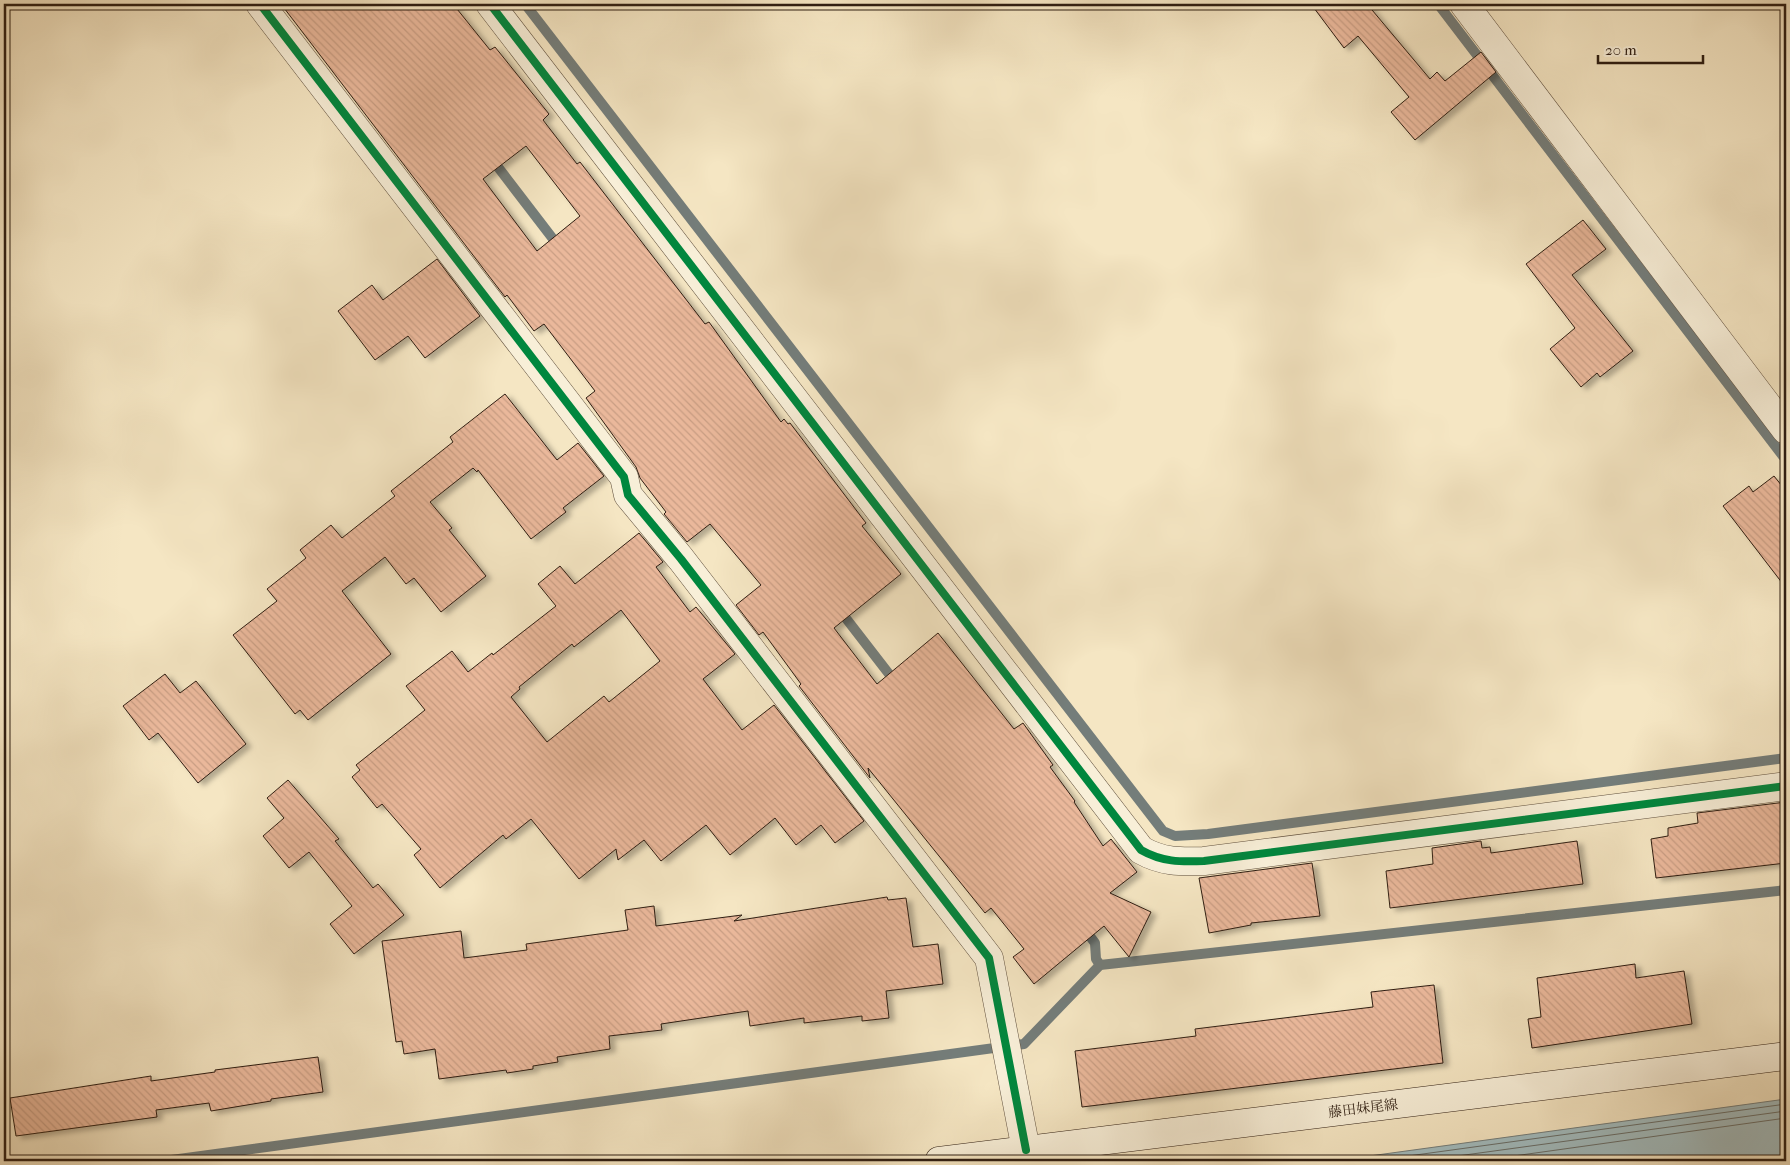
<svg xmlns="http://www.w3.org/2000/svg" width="1790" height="1165" font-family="'IM FELL French Canon','Noto Serif JP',serif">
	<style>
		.water { fill: #a2bcbf; stroke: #747d7a }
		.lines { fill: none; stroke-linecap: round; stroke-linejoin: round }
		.shore { stroke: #686d68; stroke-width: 1 }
		.stream { stroke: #747d7a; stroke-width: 10 }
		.building { fill: url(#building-back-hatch); stroke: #2f1e12; fill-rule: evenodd; filter: url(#shadow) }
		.minor-casing { stroke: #60503e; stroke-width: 29 }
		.secondary-casing { stroke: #2f1e12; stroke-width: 29 }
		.minor { stroke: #f8efd8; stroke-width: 28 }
		.secondary { stroke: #f8efd8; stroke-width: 28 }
		.cycleway-casing { stroke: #f8efd8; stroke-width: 11 }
		.cycleway { stroke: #00873e; stroke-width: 8 }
		.labels { text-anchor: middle; stroke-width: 4; stroke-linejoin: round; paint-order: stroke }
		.street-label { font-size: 14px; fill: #2f1e12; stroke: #f8efd8 }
	</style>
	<defs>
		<pattern id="building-back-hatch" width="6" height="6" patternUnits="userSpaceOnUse" patternTransform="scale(1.25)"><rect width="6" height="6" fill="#eab89b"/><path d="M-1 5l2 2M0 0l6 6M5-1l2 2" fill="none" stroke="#c99e84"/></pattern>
		<filter id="shadow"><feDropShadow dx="5.5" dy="3" stdDeviation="2.5" flood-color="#0004"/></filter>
	</defs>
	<rect width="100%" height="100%" fill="#f5e6c3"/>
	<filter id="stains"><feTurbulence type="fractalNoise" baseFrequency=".004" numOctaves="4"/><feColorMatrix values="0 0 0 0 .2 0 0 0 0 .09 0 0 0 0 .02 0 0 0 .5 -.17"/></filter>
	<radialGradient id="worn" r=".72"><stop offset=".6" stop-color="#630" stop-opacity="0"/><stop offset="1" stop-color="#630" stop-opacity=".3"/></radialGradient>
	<polygon class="water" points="1786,1099 1786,1161 1333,1161"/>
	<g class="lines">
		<g class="shore">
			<polyline points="1372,1161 1786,1104"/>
			<polyline points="1421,1161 1786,1111"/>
			<polyline points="1478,1161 1786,1118"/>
		</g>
		<g class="stream">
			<polyline points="525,4 1163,831 1175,836 1208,834 1786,758"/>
			<polyline points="1438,4 1786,460"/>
			<polyline points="491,158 560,248"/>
			<polyline points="838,608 896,683"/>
			<polyline points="1083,927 1095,943 1096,959 1100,965"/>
			<polyline points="164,1161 1024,1044 1100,965 1786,890"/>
		</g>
	</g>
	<g class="building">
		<path d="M281 4H453L490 50 495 47 549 114 543 120 577 164 580 162 705 324 709 322 781 422 784 419 788 424 790 423 866 523 862 526 901 574 834 628 877 684 938 633 1014 729 1023 723 1053 765 1050 767 1075 801 1074 802 1103 846 1111 839 1137 872 1110 893 1151 912 1129 957 1104 926 1034 984 1013 957 1024 949 991 908 985 913 868 768 870 778 799 686 801 684 763 632 759 635 736 605 761 585 710 524 687 542 664 514 666 512 640 478 636 467 586 398 595 391 544 324 534 331 507 295 505 297ZM526 146 580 216 537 251 483 179Z"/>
		<polygon points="1311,4 1367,4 1430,79 1437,72 1445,81 1481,52 1496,72 1415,140 1391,112 1409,97 1358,36 1344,48"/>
		<polygon points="1583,220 1606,249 1572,275 1633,351 1600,377 1597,373 1581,387 1550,349 1575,328 1526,264"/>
		<polygon points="437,259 480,316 425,358 408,336 375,360 338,311 372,285 383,300"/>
		<polygon points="505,394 557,460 578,443 604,476 563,508 566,512 531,539 478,470 477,472 473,468 430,502 452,528 449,530 486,576 441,612 414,578 406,584 385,557 342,591 391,654 308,720 300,710 295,714 233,635 277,601 267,589 306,558 300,550 331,525 342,538 395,496 391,491 453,442 450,437"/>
		<polygon points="1774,476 1786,491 1786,588 1723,506 1749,486 1753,492"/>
		<path d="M639 533 663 562 656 567 690 612 696 607 735 654 703 679 742 730 774 705 864 821 835 843 821 825 796 845 775 818 730 855 706 825 661 861 644 840 618 860 616 849 579 879 531 819 506 839 503 835 440 888 414 855 421 849 382 804 377 808 352 777 360 770 356 765 425 710 406 686 452 651 468 672 492 653 493 655 556 606 538 584 560 566 575 584ZM621 610 660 661 609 702 604 696 547 742 511 697 520 689 519 687 572 644 574 647Z"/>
		<polygon points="165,674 180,693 196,681 246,744 198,783 158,733 149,740 123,706"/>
		<polygon points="288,780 339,839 335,841 373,888 378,884 404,915 354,954 330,924 352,906 309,852 289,868 263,836 284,818 267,798"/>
		<polygon points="1786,802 1786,863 1656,878 1651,839 1668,836 1668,828 1698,823 1697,813"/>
		<polygon points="1481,841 1482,848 1490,847 1491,853 1577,841 1583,884 1390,908 1386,871 1433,864 1432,848"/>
		<polygon points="1312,863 1320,916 1251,923 1251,925 1209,933 1199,878"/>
		<polygon points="887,897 888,900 906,898 913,947 938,944 943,984 886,991 889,1018 862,1021 862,1016 804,1023 804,1018 750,1026 748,1011 661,1024 662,1030 609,1036 610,1049 557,1057 558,1062 533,1066 533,1069 507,1073 506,1070 439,1079 435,1049 404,1054 402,1041 396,1042 382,941 461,931 464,958 527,950 526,944 628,930 625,910 654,906 656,926 742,915 734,921"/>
		<polygon points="1635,964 1636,978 1684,971 1692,1024 1532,1048 1528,1019 1541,1017 1537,978"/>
		<polygon points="1434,985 1443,1063 1082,1107 1075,1051 1196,1036 1195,1029 1373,1007 1371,992"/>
		<polygon points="318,1057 323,1092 271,1099 271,1101 211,1111 209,1103 156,1110 157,1117 16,1136 10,1098 151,1076 151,1081 215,1072 215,1070"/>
	</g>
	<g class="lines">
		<g class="minor-casing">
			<g id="minor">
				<polyline points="260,4 624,477 628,495 681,559 989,958 1026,1150"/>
				<path d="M490 4 1141 850C1162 862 1180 862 1204 861L1786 786"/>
				<polyline points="1464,4 1786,430"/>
			</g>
		</g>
		<g class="secondary-casing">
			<polyline id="secondary" points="939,1161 1786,1056"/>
		</g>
		<use href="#minor" class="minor"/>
		<use href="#secondary" class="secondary"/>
		<g class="cycleway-casing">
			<g id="cycleway">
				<polyline points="260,4 624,477 628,495 681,559 989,958 1026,1150"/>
				<path d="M490 4 1141 850C1162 862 1180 862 1204 861L1786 786"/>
			</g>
		</g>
		<use href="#cycleway" class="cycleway"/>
	</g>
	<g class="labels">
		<g class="street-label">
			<text transform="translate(1363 1108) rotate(-7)" y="5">藤田妹尾線</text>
		</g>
	</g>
	<rect width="1790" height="1165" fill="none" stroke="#f5e6c3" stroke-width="20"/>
	<rect x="5" y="5" width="1780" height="1155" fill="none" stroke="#2f1e12" stroke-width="2.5"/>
	<rect x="10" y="10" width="1770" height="1145" fill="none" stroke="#2f1e12"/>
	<path d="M1598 55v8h105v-8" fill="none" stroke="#2f1e12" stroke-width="2.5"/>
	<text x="1605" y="55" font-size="15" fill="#2f1e12" stroke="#f8efd8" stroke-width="4" paint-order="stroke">20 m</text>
	<rect width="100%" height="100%" filter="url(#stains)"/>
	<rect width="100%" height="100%" fill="url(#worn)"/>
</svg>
